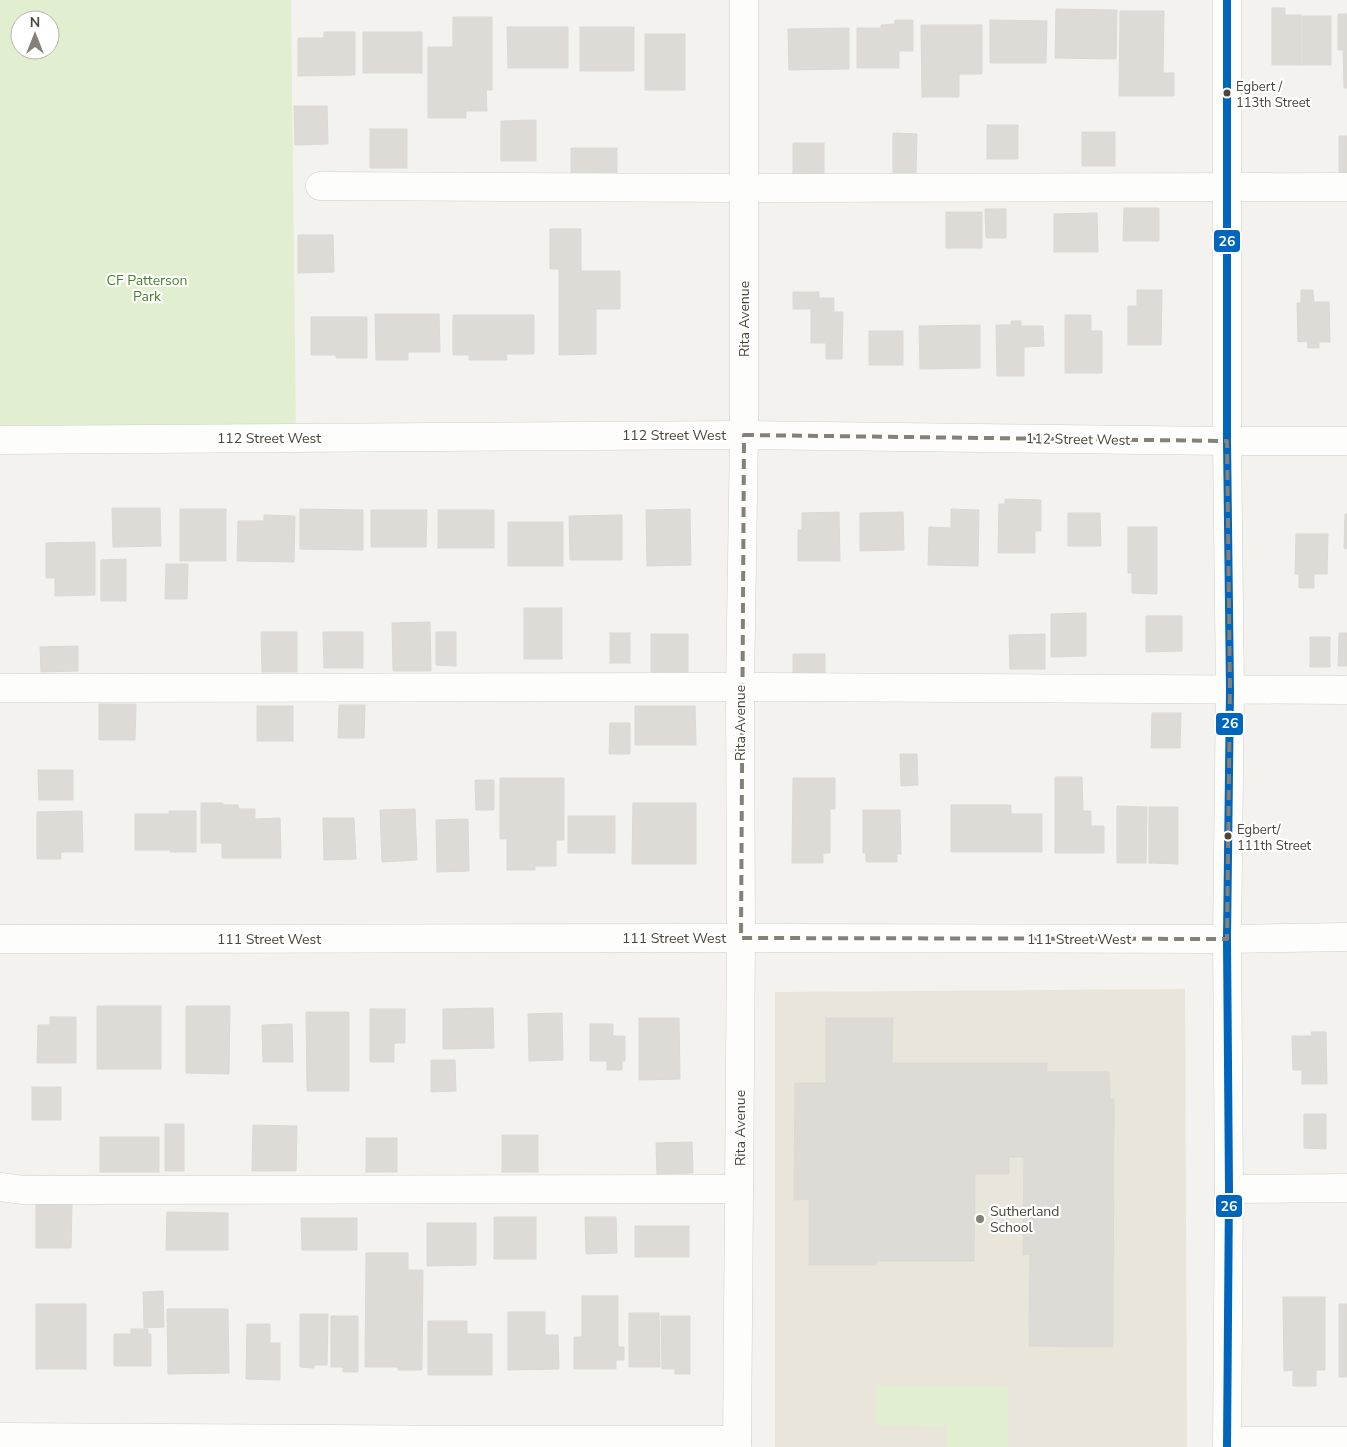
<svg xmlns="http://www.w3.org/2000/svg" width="1347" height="1447" font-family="'Nunito Sans',sans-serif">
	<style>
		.education { fill: #eae5da }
		.green { fill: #e1eecf; fill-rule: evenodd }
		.building { fill: #dedbd6; stroke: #dcd9d4 }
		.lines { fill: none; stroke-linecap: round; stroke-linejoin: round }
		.minor-casing { stroke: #d2d0cb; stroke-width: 29 }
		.minor { stroke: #fdfdfc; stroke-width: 28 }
		.bus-1-casing { stroke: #fff; stroke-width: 11 }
		.bus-1 { stroke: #0065bd; stroke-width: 8 }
		.marked { fill: none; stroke: #868178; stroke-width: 4; stroke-dasharray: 10 6; stroke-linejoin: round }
		.bus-dot { fill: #4b4439; stroke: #fff; stroke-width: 2 }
		.poi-dot { fill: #868178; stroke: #fff; stroke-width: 2 }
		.labels { text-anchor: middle; stroke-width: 4.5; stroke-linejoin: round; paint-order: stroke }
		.bus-label { font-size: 13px; fill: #4b4439; stroke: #fff; text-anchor: start }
		.park-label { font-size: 14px; fill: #4a7f2a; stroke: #fff }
		.street-label { font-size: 14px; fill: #4b4439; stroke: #fff }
		.poi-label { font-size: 14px; fill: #4b4439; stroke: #fff; text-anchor: start }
		.line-badge { stroke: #fff; stroke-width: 2 }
		.badge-label { font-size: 14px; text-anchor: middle; font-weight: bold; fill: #fff }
	</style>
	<rect width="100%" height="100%" fill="#f4f2ee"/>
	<polygon class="education" points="1185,989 1187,1447 775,1447 775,992"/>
	<g class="green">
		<path d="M0 0H291L296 437 0 440ZM20 20H50V50H20Z"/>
		<polygon points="877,1385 1008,1385 1008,1447 946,1447 946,1427 875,1425"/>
	</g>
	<g class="building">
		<polygon points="1272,8 1285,8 1285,15 1301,15 1301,65 1272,65"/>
		<polygon points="1056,9 1117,10 1116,59 1055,58"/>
		<polygon points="1120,11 1164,11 1163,73 1174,73 1174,96 1119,96"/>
		<polygon points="1338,14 1347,14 1347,88 1344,88 1343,50 1338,50"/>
		<rect x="1302" y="16" width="29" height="49"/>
		<polygon points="453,17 492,17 492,90 486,90 487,111 466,111 466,118 428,118 428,47 453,47"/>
		<polygon points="895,20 913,20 913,51 899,51 899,68 857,68 857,28 881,28 881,25 895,24"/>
		<polygon points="990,20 1047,21 1046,63 990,63"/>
		<polygon points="921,25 982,25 982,74 959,74 959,97 922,97"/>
		<polygon points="507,27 568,27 568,68 508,68"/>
		<rect x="580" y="27" width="54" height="44"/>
		<polygon points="849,28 849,69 789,70 788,29"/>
		<polygon points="324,32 355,32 355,75 298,76 298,38 324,38"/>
		<rect x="363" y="32" width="59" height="41"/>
		<rect x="645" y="34" width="40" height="56"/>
		<polygon points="294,106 327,106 328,144 295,145"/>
		<polygon points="536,120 536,161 501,161 501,121"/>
		<rect x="987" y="125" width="31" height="34"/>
		<rect x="370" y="129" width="37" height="39"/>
		<rect x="1082" y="132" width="33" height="34"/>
		<polygon points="893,133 917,134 916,173 893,173"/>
		<rect x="1339" y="136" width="8" height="38"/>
		<rect x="793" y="143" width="31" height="33"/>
		<rect x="571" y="148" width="46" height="27"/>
		<polygon points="1124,208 1159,208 1159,241 1123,241"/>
		<polygon points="985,209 1006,209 1006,238 986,238"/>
		<rect x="946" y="212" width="36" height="36"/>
		<polygon points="1097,213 1098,252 1054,252 1054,214"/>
		<polygon points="550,229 581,229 581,271 620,271 620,309 596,309 596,354 559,355 559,269 550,269"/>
		<polygon points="298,235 333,235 334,272 298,273"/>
		<polygon points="1137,290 1162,290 1161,345 1128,345 1128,306 1137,306"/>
		<polygon points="1301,290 1313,290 1314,302 1329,302 1330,342 1319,342 1319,348 1308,348 1307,341 1298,342 1297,303 1301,303"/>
		<polygon points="793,292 819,292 819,298 834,298 834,312 843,312 842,359 826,359 826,343 811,343 811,309 793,309"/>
		<polygon points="375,314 439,314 440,352 408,352 408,360 376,360"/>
		<polygon points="453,315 534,315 534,354 506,354 507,360 469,360 469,355 453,355"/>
		<polygon points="1065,315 1091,315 1091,331 1102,331 1102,373 1065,373"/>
		<polygon points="311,317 367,317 367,358 336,358 336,355 311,355"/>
		<polygon points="1011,321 1021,321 1021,326 1043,326 1044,346 1024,347 1024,376 997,376 996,325 1011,325"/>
		<polygon points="980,325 980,368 920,369 919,326"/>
		<rect x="869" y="331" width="34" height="34"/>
		<polygon points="1005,499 1041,500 1041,531 1035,531 1035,553 998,553 999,504 1005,504"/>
		<polygon points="112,508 160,508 161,546 113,547"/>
		<rect x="180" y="509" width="46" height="52"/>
		<polygon points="300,509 363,510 363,550 300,549"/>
		<polygon points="690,509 691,565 647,566 646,510"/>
		<polygon points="951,509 979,510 978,566 928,565 929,527 951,528"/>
		<polygon points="371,510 427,510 426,547 371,547"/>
		<rect x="438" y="510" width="56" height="38"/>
		<polygon points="839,512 840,561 798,561 798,530 802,530 802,513"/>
		<polygon points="903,512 904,550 860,551 860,513"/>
		<polygon points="1068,513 1100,513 1101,546 1068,546"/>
		<polygon points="1345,514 1347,514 1347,549 1344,548"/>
		<polygon points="264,515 295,516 294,562 237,561 238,521 264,521"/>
		<polygon points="622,515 622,560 570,560 569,516"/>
		<rect x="508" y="522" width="55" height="44"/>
		<polygon points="1128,527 1157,527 1157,594 1132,593 1132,573 1128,573"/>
		<polygon points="1296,534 1328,534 1327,574 1314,574 1314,588 1299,588 1299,574 1295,574"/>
		<polygon points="95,542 95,595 55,596 55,578 46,578 46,543"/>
		<polygon points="126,559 126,601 101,601 101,560"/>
		<polygon points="166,564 188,564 187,599 165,599"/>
		<rect x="524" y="608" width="38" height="51"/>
		<polygon points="1086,613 1086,656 1051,657 1051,614"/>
		<polygon points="1146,616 1182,616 1182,651 1146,652"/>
		<polygon points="430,622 431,671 393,671 392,623"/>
		<polygon points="261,632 297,632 297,672 262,672"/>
		<polygon points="323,632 363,632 363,668 324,668"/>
		<polygon points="436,632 456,632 456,666 436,665"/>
		<rect x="610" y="633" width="20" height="30"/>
		<polygon points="1339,633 1347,633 1347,666 1338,666"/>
		<rect x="651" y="634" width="37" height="38"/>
		<polygon points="1045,634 1045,669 1010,669 1009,635"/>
		<rect x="1310" y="637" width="20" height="30"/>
		<polygon points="78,646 78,671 41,672 40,647"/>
		<polygon points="793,654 825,654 825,674 793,673"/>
		<polygon points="99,704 136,704 135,740 99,740"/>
		<polygon points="339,705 365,705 364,738 338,738"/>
		<rect x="257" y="706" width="36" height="35"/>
		<polygon points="635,706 695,706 696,745 635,745"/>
		<polygon points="1152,713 1181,713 1180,748 1151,748"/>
		<polygon points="610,723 630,723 630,754 609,754"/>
		<polygon points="900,754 917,754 918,785 901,786"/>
		<polygon points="38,770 73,770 73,800 39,800"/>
		<polygon points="1055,777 1082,777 1083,811 1091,811 1091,826 1104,826 1104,853 1055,853"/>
		<polygon points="500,778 564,778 564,840 556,840 556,866 535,866 535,870 507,870 507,839 500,839"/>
		<polygon points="793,778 835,778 835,809 830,809 830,853 823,853 823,863 792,863"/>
		<polygon points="475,780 494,780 494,810 476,810"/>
		<polygon points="201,803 223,803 223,805 238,805 239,809 255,809 255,819 280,818 281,858 222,858 222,843 201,843"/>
		<polygon points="633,803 696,803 696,864 632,864"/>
		<polygon points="951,805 1011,805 1011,814 1042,814 1042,852 951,852"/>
		<polygon points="1117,806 1147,807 1146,863 1117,863"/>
		<polygon points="1149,807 1178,807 1178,864 1149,863"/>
		<polygon points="415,809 417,860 382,862 380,810"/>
		<polygon points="863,810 900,810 901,854 897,854 897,862 866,862 866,853 863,853"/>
		<polygon points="82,811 83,852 61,852 61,859 37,859 37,812"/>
		<polygon points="169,811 196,811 196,852 170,852 170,850 135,850 135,814 169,814"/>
		<rect x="568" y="816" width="47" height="37"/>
		<polygon points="323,818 354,818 356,859 324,860"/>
		<polygon points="468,819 469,871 437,872 436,820"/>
		<rect x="97" y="1006" width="64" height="63"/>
		<polygon points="186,1006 230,1006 229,1074 186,1073"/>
		<polygon points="493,1008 494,1048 443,1049 443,1009"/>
		<polygon points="370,1009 405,1009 405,1043 394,1043 394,1062 370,1062"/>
		<polygon points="306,1012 349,1012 349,1091 307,1091"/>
		<polygon points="562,1013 563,1060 529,1061 528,1014"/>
		<polygon points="50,1017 76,1017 76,1063 37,1063 38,1025 50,1025"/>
		<polygon points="639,1018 679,1018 680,1079 639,1080"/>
		<polygon points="826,1018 893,1018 892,1063 1047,1063 1047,1072 1109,1072 1110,1099 1114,1099 1113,1347 1029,1346 1030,1254 1023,1255 1024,1157 1009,1157 1009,1174 975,1174 974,1261 876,1261 876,1265 809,1265 809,1199 794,1200 795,1083 826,1083"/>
		<polygon points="292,1024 293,1062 263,1062 262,1025"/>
		<polygon points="590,1024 613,1024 613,1036 625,1036 625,1061 622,1061 622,1070 607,1070 607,1061 590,1061"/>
		<polygon points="1311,1032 1326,1032 1327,1084 1302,1084 1302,1070 1293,1070 1292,1036 1312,1036"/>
		<polygon points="431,1060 455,1060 456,1091 431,1092"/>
		<rect x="32" y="1087" width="29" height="33"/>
		<polygon points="1304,1114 1326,1114 1326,1149 1304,1148"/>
		<rect x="165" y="1124" width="19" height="47"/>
		<polygon points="253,1125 297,1126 296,1171 252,1171"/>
		<rect x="502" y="1135" width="36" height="37"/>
		<rect x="100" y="1137" width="59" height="35"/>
		<rect x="366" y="1138" width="31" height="34"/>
		<polygon points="692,1142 693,1173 657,1174 656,1143"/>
		<polygon points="36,1204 72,1204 71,1248 36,1248"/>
		<polygon points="167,1212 228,1213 228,1250 166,1250"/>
		<rect x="494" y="1217" width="42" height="42"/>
		<polygon points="585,1217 616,1217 617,1253 586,1254"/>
		<polygon points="301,1218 357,1218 357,1250 302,1250"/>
		<polygon points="427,1223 476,1223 476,1265 427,1266"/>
		<rect x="635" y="1226" width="54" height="31"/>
		<polygon points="366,1253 408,1253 408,1270 423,1270 422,1370 398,1370 398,1367 365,1367"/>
		<polygon points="163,1291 164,1327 144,1328 143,1292"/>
		<polygon points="582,1296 618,1296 618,1347 624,1347 624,1360 616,1360 616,1369 574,1369 574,1337 582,1337"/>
		<polygon points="1283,1297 1325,1297 1325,1370 1316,1370 1316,1386 1293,1386 1293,1370 1284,1371"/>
		<rect x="36" y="1304" width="50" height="65"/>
		<rect x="1339" y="1304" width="8" height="73"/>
		<polygon points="167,1309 228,1309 229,1373 168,1374"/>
		<polygon points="508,1312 545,1312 545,1335 558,1335 559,1369 508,1370"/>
		<polygon points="629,1313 659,1313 660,1367 629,1367"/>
		<polygon points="300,1314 328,1314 327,1365 314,1365 314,1368 300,1367"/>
		<polygon points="331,1316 358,1316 358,1372 343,1372 343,1367 331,1367"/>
		<polygon points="661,1316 690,1316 690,1374 675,1374 675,1369 662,1369"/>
		<polygon points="428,1321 467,1321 467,1334 492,1334 492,1375 428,1375"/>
		<polygon points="247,1324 270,1324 270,1343 280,1343 280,1380 246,1379"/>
		<polygon points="131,1329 148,1329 148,1334 151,1334 151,1366 114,1366 114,1334 131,1334"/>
	</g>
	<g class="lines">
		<g class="minor-casing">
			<g id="minor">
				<polyline points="1227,0 1227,441 1230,690 1227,939 1229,1189 1227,1447"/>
				<polyline points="320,186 744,188 1347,187"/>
				<polyline points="0,440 744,435 1227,441 1347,441"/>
				<polyline points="0,688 740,687 1347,690"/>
				<polyline points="0,939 709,938 1227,939 1347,937"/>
				<polyline points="0,1187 23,1190 739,1189"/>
				<polyline points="1229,1189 1347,1188"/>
				<polyline points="0,1437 485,1440 737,1440"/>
				<polyline points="1228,1441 1347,1441"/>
				<polyline points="737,1447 741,938 740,687 744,435 744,0"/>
			</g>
		</g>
		<use href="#minor" class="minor"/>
		<g class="bus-1-casing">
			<polyline id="bus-1" points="1227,0 1227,441 1230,690 1227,939 1229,1189 1227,1447"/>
		</g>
		<use href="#bus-1" class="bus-1"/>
	</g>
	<path class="marked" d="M744 435 1227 441 1230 690 1227 939 741 938Z"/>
	<g class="bus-dot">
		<circle cx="1227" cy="93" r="4.5"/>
		<circle cx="1228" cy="836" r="4.5"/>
	</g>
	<circle class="poi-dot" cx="980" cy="1219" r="5"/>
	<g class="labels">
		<g class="bus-label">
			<text x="1236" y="91">Egbert /<tspan x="1236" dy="16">113th Street</tspan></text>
			<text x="1237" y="834">Egbert/<tspan x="1237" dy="16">111th Street</tspan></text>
		</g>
		<g class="park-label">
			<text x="147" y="285">CF Patterson<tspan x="147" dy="16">Park</tspan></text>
		</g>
		<g class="street-label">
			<text transform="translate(744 319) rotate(-90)" y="5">Rita Avenue</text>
			<text x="674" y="440">112 Street West</text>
			<text x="269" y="443">112 Street West</text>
			<text transform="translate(1078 439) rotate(1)" y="5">112 Street West</text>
			<text transform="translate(740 723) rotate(-90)" y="5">Rita Avenue</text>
			<text x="674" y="943">111 Street West</text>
			<text x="269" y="944">111 Street West</text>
			<text x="1079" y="944">111 Street West</text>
			<text transform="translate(740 1128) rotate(-90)" y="5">Rita Avenue</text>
		</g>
		<g class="poi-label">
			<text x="990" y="1216">Sutherland<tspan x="990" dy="16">School</tspan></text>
		</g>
	</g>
	<g class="line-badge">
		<rect x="1213" y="229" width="28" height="24" rx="5" fill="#0065bd"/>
		<rect x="1215" y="712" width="29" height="24" rx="5" fill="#0065bd"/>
		<rect x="1215" y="1194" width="28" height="24" rx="5" fill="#0065bd"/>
	</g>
	<g class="badge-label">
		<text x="1227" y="246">26</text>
		<text x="1230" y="728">26</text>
		<text x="1229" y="1211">26</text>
	</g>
	<g transform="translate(35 35)"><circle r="24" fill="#ffffff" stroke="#b7b4b0"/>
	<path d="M0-4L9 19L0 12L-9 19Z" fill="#868178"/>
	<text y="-8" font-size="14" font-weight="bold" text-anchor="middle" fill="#4b4439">N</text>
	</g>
</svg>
